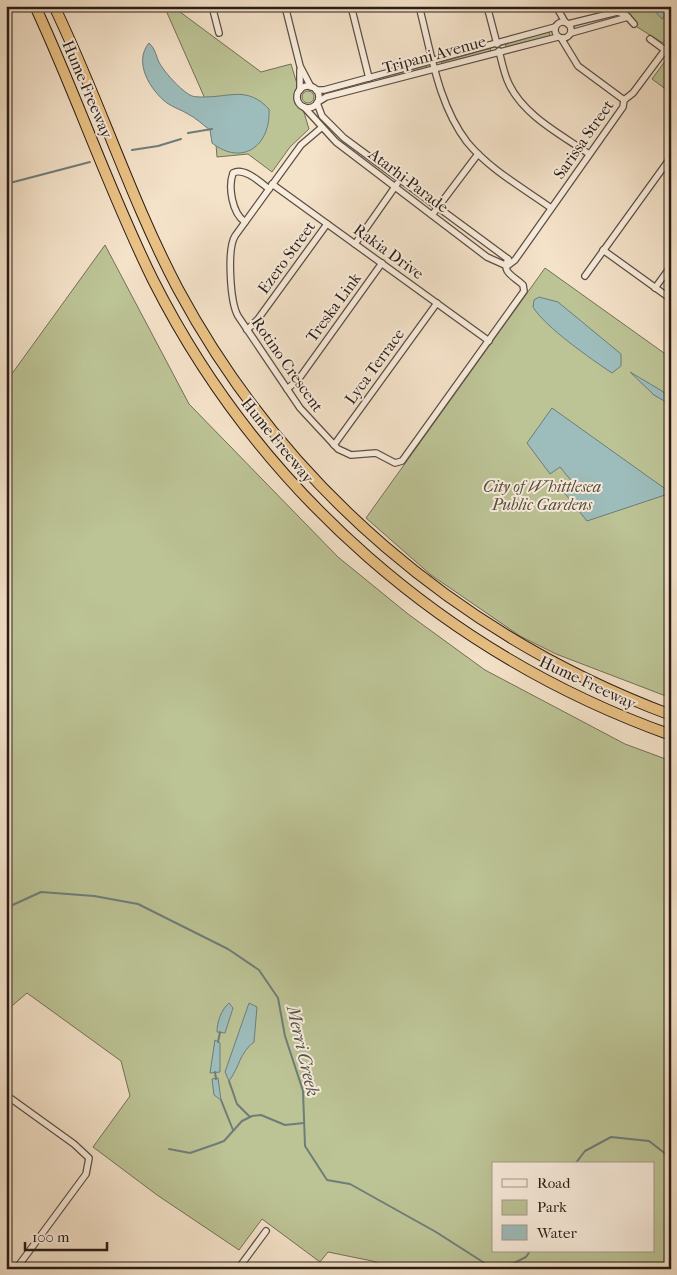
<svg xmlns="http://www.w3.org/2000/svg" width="677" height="1275" font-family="'IM FELL French Canon',serif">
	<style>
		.green { fill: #bcc395; stroke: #727056; fill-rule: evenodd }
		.water { fill: #9dbdbc; stroke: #6e7d7a }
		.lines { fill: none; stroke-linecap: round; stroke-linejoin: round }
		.stream { stroke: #6e7d7a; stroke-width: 2 }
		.minor-casing { stroke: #5b4e44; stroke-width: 8 }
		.motorway-casing { stroke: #281c17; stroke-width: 12 }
		.minor { stroke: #f8ecdc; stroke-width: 5.5 }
		.motorway { stroke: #eac184; stroke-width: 10 }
		.labels { text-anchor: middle; stroke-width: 4; stroke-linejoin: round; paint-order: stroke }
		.street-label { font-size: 16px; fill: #281c17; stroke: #f8ecdc }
		.park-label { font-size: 16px; font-style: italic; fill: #544e3d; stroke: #f8ecdc }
		.water-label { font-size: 18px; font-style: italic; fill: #515451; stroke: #f8ecdc }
	</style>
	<rect width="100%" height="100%" fill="#f4e2c9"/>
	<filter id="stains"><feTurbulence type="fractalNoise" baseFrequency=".004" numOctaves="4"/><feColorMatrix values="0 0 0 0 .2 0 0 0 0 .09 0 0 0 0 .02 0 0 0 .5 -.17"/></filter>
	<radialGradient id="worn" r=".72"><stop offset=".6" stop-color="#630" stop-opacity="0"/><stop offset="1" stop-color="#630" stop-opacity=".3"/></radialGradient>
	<g class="green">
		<polygon points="164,6 172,6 261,72 291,64 297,84 295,100 303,109 309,129 290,147 272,172 248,154 217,157 214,119"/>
		<polygon points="624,6 671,6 671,33 663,43 637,27"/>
		<polygon points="549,31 550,36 506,47 505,43"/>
		<polygon points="490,48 491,52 443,64 441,62"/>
		<polygon points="671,53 671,93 652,79"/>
		<polygon points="426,64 427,68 380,80 379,77"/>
		<circle cx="308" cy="97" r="6"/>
		<path d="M105 245 189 404 338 557 408 614 485 670 625 744 671 761V1269H394L372 1261 328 1252 320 1262 262 1219 239 1250 157 1195 93 1147 130 1096 121 1061 27 993 6 1011V382ZM493 1164H653V1251H493Z"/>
		<polygon points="545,268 671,358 671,698 556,654 520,636 431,575 366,518"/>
	</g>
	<g class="water">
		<polygon points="650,6 669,6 668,11 662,19"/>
		<path d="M149 43C155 49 155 52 158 60 162 70 182 92 192 96 195 97 201 97 204 97 231 97 247 86 269 109 271 145 243 167 212 143L210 130C203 125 196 118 188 114 182 110 174 108 167 103 150 90 133 62 149 43Z"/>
		<path d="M539 297 558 302 621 354V366L612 373C591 359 545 327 533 307L534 300Z"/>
		<polygon points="630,372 662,391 671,399 671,405 654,395"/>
		<polygon points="552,408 671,493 587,521 563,491 573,483 560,467 550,474 527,443"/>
		<path d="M229 1003 233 1008 225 1033 217 1032C217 1022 221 1010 229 1003Z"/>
		<path d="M249 1003 257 1007 254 1042C240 1052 239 1068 229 1081L225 1072Z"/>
		<polygon points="215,1040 220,1043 220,1072 210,1073"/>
		<polygon points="218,1078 221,1100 214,1095 212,1079"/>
	</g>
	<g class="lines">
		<g class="stream">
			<polyline points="188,133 212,129"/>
			<polyline points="132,150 158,146 181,139"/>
			<polyline points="6,184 90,162"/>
			<polyline points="6,908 41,892 94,896 138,904 228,949 259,970 278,998 285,1036 303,1091 305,1146 327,1180 350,1184 436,1232 486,1264 506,1267 526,1257 530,1251"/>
			<polyline points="218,1042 220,1032"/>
			<polyline points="215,1072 216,1079"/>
			<polyline points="229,1081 237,1104 250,1117"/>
			<polyline points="221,1100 233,1130"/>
			<polyline points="169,1149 190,1153 216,1144 224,1141 242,1121 252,1116 261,1115 285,1125 304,1123"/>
			<polyline points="575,1164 585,1151 611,1137 649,1141 671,1158"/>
		</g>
		<g class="minor-casing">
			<g id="minor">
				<polyline points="212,6 219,33"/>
				<polyline points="285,6 300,66 311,87"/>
				<polyline points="351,6 369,78"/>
				<path d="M419 6C431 52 438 104 467 142 489 169 523 188 551 208"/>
				<polyline points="487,6 497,44"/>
				<polyline points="556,6 565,22"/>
				<circle cx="563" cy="30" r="8"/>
				<polyline points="568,24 617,12 626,15 634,24"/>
				<polyline points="571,33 628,17"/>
				<polyline points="561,38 578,66 624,100"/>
				<polyline points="650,39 665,50"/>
				<path d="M499 51C502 62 504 74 509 84 524 116 562 135 589 154"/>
				<circle cx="308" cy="97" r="11"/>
				<polyline points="300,90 300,70"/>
				<polyline points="316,90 324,90 555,27"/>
				<polyline points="318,102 326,97 558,37"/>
				<polyline points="317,103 322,116 344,138 508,259"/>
				<polyline points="304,107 336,142 487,257 507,266 515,260 623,107 624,100 633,93 671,42"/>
				<path d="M321 128 301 145 235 236C227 249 230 302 238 316L300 408 338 449 351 455 376 453 395 463 402 461 524 291 523 285C514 276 501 273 508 259"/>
				<polyline points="272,184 489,341"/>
				<polyline points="432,215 478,154"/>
				<path d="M245 222C232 213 228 187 233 173 244 167 260 182 269 189"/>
				<polyline points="355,244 397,184"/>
				<polyline points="603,250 671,299"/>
				<polyline points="585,276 671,157"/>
				<polyline points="655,288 671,266"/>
				<polyline points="247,330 258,319 327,224"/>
				<polyline points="287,389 298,380 382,263"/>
				<polyline points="334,445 437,303"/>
				<polyline points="6,1095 74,1144 89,1158 86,1174 16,1269"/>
				<polyline points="238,1269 266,1231"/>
			</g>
		</g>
		<g class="motorway-casing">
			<g id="motorway">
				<path d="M35 6C77 96 109 191 153 280 260 492 447 655 671 735"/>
				<path d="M54 6C99 99 130 198 178 289 285 488 460 636 671 715"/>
			</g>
		</g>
		<use href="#minor" class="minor"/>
		<use href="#motorway" class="motorway"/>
	</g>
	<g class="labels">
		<g class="street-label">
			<text transform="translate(434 54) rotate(-15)" y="6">Tripani Avenue</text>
			<text transform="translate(88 89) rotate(67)" y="6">Hume Freeway</text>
			<text transform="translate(583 139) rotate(-55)" y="6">Sarissa Street</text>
			<text transform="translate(409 180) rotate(37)" y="6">Atarhi Parade</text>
			<text transform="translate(389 251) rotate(36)" y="6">Rakia Drive</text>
			<text transform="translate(286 257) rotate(-54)" y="6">Ezero Street</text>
			<text transform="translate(333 307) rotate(-54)" y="6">Treska Link</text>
			<text transform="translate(288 364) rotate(55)" y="6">Rotino Crescent</text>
			<text transform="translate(374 366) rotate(-54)" y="6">Lyca Terrace</text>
			<text transform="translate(278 440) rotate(51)" y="6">Hume Freeway</text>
			<text transform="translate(588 682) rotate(25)" y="6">Hume Freeway</text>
		</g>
		<g class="park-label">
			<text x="542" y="492">City of Whittlesea<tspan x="542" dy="18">Public Gardens</tspan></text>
		</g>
		<g class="water-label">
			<text transform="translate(303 1051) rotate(77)" y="6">Merri Creek</text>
		</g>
	</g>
	<rect width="677" height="1275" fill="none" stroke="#f4e2c9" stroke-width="25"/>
	<rect x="8" y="8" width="662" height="1260" fill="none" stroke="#281c17" stroke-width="2.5"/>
	<rect x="12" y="12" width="652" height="1250" fill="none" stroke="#281c17"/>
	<rect x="492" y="1162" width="162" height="90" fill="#f8ecdc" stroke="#a5998d"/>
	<rect x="502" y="1179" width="25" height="8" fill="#f8ecdc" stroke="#a5998d"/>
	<text x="537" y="1188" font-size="15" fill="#281c17">Road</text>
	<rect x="502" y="1200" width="25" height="15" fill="#bcc395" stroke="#a5998d"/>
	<text x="537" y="1212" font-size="15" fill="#281c17">Park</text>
	<rect x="502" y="1225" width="25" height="15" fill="#9dbdbc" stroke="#a5998d"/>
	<text x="537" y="1238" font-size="15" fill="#281c17">Water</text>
	<path d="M25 1242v8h82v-8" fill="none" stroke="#281c17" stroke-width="2.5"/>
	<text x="32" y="1242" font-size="15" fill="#281c17" stroke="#f8ecdc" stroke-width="4" paint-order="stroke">100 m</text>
	<rect width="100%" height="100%" filter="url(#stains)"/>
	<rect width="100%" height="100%" fill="url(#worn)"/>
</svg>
